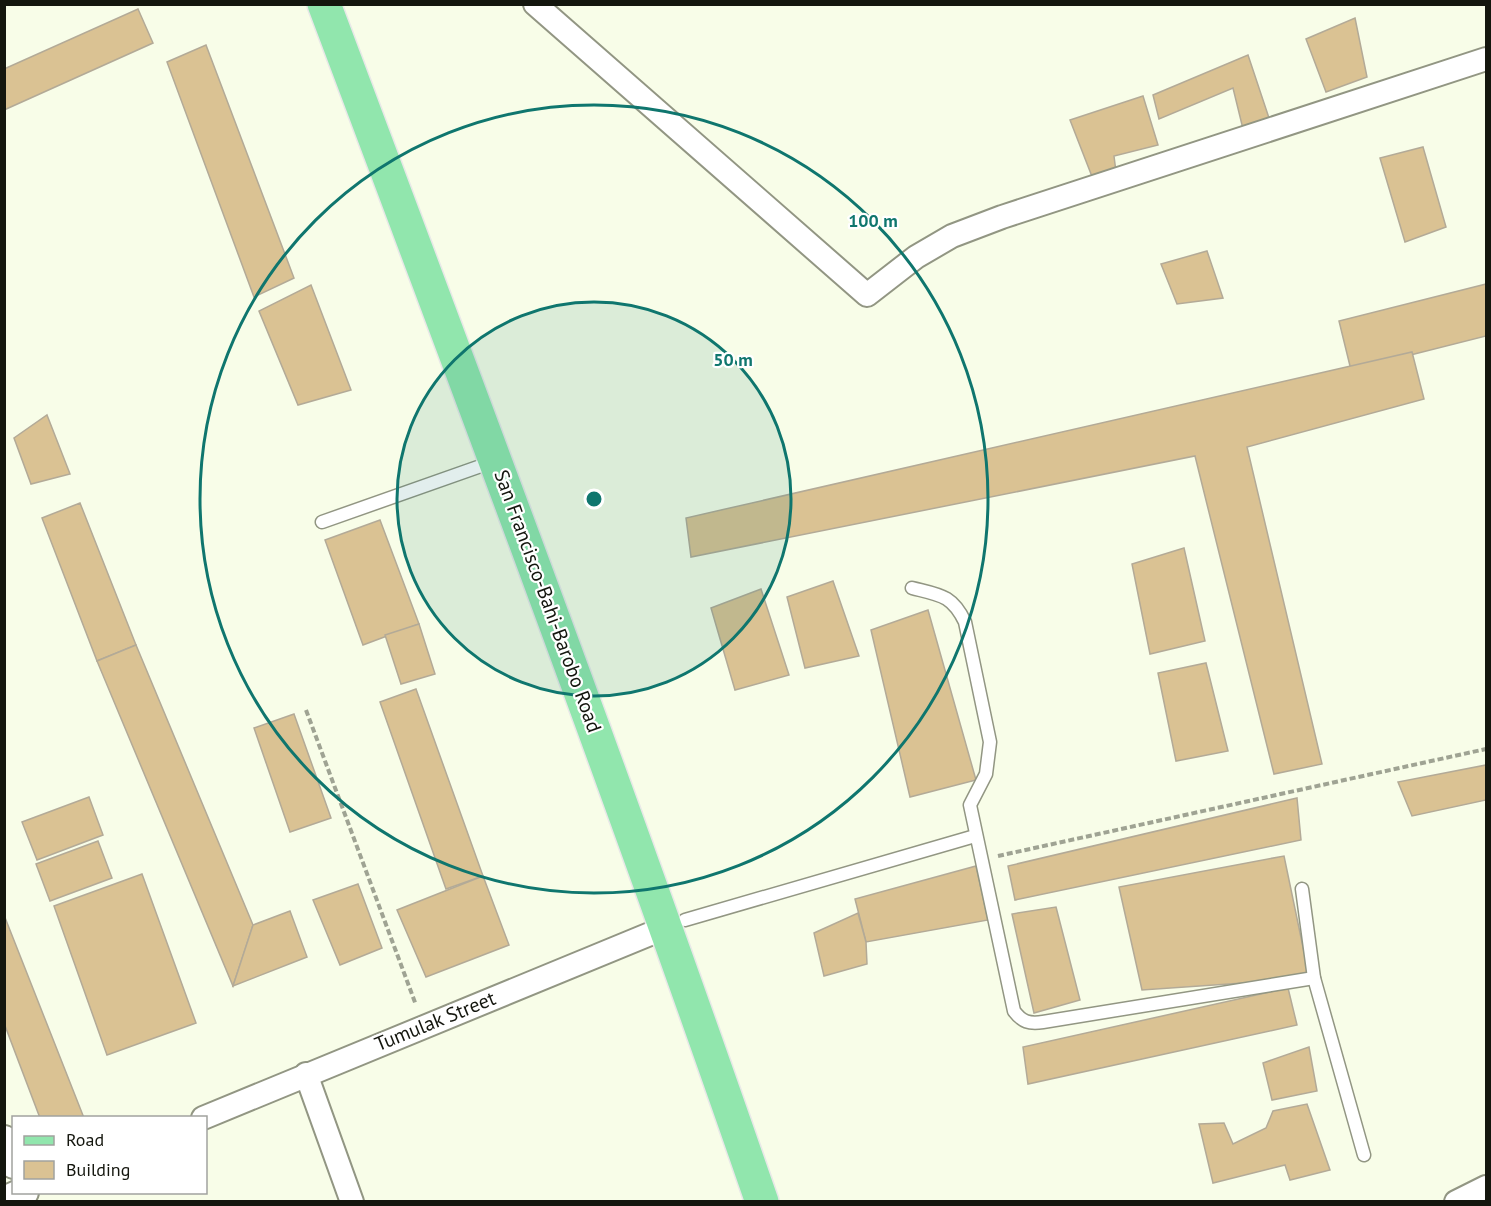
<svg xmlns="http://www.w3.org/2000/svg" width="1491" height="1206" font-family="'PT Sans',sans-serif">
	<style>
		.building { fill: #dac293; stroke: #b3aa97; stroke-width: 1.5 }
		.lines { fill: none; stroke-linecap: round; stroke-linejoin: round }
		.service-casing { stroke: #929683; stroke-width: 15 }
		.minor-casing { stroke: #929683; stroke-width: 26 }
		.tertiary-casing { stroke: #929683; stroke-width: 32 }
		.primary-casing { stroke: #e8e8e7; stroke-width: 36 }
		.path { stroke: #9fa393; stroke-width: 4; stroke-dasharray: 6 3; stroke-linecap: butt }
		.service { stroke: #fff; stroke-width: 12 }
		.minor { stroke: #fff; stroke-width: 22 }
		.tertiary { stroke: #fff; stroke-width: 28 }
		.primary { stroke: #91e6ad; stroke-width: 33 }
		.ring { fill: none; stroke: #0f766e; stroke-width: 3 }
		.labels { text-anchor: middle; stroke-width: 4.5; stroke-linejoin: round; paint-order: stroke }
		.street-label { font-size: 20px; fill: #14160e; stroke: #fff }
		.centre { fill: #0f766e; stroke: #fff; stroke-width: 3 }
		.ring-label { font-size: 18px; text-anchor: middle; font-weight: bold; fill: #0f766e; stroke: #fff; stroke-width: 4.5; stroke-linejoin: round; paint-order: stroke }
	</style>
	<rect width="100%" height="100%" fill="#f8fde8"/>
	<g class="building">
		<polygon points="138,9 153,43 4,110 4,69"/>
		<polygon points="1355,18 1367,77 1326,92 1306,39"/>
		<polygon points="206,45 294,278 254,297 167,62"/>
		<polygon points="1248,55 1271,124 1244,133 1233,88 1159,119 1153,95"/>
		<polygon points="1143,96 1158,145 1114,156 1116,172 1093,179 1070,120"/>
		<polygon points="1423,147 1446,227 1405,242 1380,158"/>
		<polygon points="1207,251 1223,298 1177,304 1161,264"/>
		<polygon points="1486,284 1486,336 1351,370 1339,321"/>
		<polygon points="311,285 351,390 298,405 259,311"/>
		<polygon points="1412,352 1424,399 1247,447 1322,764 1274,774 1195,456 691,557 686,518"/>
		<polygon points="47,415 70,474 31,484 14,438"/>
		<polygon points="80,503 136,645 97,661 42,518"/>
		<polygon points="380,520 419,624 363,645 325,540"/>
		<polygon points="1184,548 1205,641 1150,654 1132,564"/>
		<polygon points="833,581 859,656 805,668 787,597"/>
		<polygon points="761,589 789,675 735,690 711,608"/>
		<polygon points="928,610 976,780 910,797 871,630"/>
		<polygon points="419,624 435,674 401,684 385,635"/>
		<polygon points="136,645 253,925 233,986 97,661"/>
		<polygon points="1206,663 1228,751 1176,761 1158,673"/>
		<polygon points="416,689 483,876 446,889 380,702"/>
		<polygon points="294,714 331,818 290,832 254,728"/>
		<polygon points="1486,765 1486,800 1412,816 1398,782"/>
		<polygon points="89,797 103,835 37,860 22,822"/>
		<polygon points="1297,798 1301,840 1015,900 1008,866"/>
		<polygon points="98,841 112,878 50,901 36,864"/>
		<polygon points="1284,856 1304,952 1314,978 1142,990 1119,887"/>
		<polygon points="976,866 988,920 866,942 855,899"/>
		<polygon points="142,874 196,1023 107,1055 54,906"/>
		<polygon points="483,876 509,945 426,977 397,910"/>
		<polygon points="358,884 382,948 340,965 313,900"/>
		<polygon points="1056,907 1080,1000 1034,1013 1012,914"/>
		<polygon points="290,911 307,957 233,986 253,925"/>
		<polygon points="858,913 866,942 867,964 824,976 814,933"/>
		<polygon points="4,915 84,1118 40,1118 4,1023"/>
		<polygon points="1288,988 1297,1025 1028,1084 1023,1047"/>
		<polygon points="1309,1047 1317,1091 1272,1100 1263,1063"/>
		<polygon points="1307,1104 1330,1170 1290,1180 1285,1165 1213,1183 1199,1124 1224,1123 1233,1144 1266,1128 1273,1111"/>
	</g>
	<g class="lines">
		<g class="service-casing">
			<g id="service">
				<polyline points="322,522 495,461"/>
				<path d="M912 588C940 595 952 595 965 622L990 742 986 774 970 805 1014 1011C1022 1022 1029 1024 1043 1022L1314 978"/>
				<polyline points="1302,889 1314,978 1364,1155"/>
				<polyline points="685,920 975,836"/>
			</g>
		</g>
		<g class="minor-casing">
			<g id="minor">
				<polyline points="535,4 867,295 916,257 952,236 1002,217 1486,59"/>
				<polyline points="306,1074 352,1202"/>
				<polyline points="203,1118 667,927"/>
				<polyline points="1456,1202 1486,1187"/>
			</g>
		</g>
		<g class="tertiary-casing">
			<g id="tertiary">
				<polyline points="4,1140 14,1164"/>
				<polyline points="4,1201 24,1192"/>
			</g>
		</g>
		<g class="primary-casing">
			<path id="primary" d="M324 4C474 402 623 800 762 1202"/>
		</g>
		<g class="path">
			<polyline points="306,710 416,1005"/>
			<polyline points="998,856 1486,749"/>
		</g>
		<use href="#service" class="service"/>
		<use href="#minor" class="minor"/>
		<use href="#tertiary" class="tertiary"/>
		<use href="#primary" class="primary"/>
	</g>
	<circle cx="594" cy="499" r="197" fill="#0f766e" fill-opacity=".12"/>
	<g class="ring">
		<circle cx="594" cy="499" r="197"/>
		<circle cx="594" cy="499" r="394"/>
	</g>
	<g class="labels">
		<g class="street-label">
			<text transform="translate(548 601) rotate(70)" y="7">San Francisco-Bahi-Barobo Road</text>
			<text transform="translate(435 1021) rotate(-22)" y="7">Tumulak Street</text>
		</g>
	</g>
	<circle cx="594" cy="499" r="9" class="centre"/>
	<g class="ring-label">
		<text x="873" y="227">100 m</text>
		<text x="733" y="366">50 m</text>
	</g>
	<rect width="1491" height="1206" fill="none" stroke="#14160e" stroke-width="12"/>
	<rect x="12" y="1116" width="195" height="78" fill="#ffffff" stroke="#a1a29f" stroke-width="1.5"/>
	<rect x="24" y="1136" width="30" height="9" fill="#91e6ad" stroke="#a1a29f" stroke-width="1.5"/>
	<text x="66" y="1146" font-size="18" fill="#14160e">Road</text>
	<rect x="24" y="1161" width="30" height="18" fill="#dac293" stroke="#a1a29f" stroke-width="1.5"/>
	<text x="66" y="1176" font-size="18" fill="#14160e">Building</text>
</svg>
